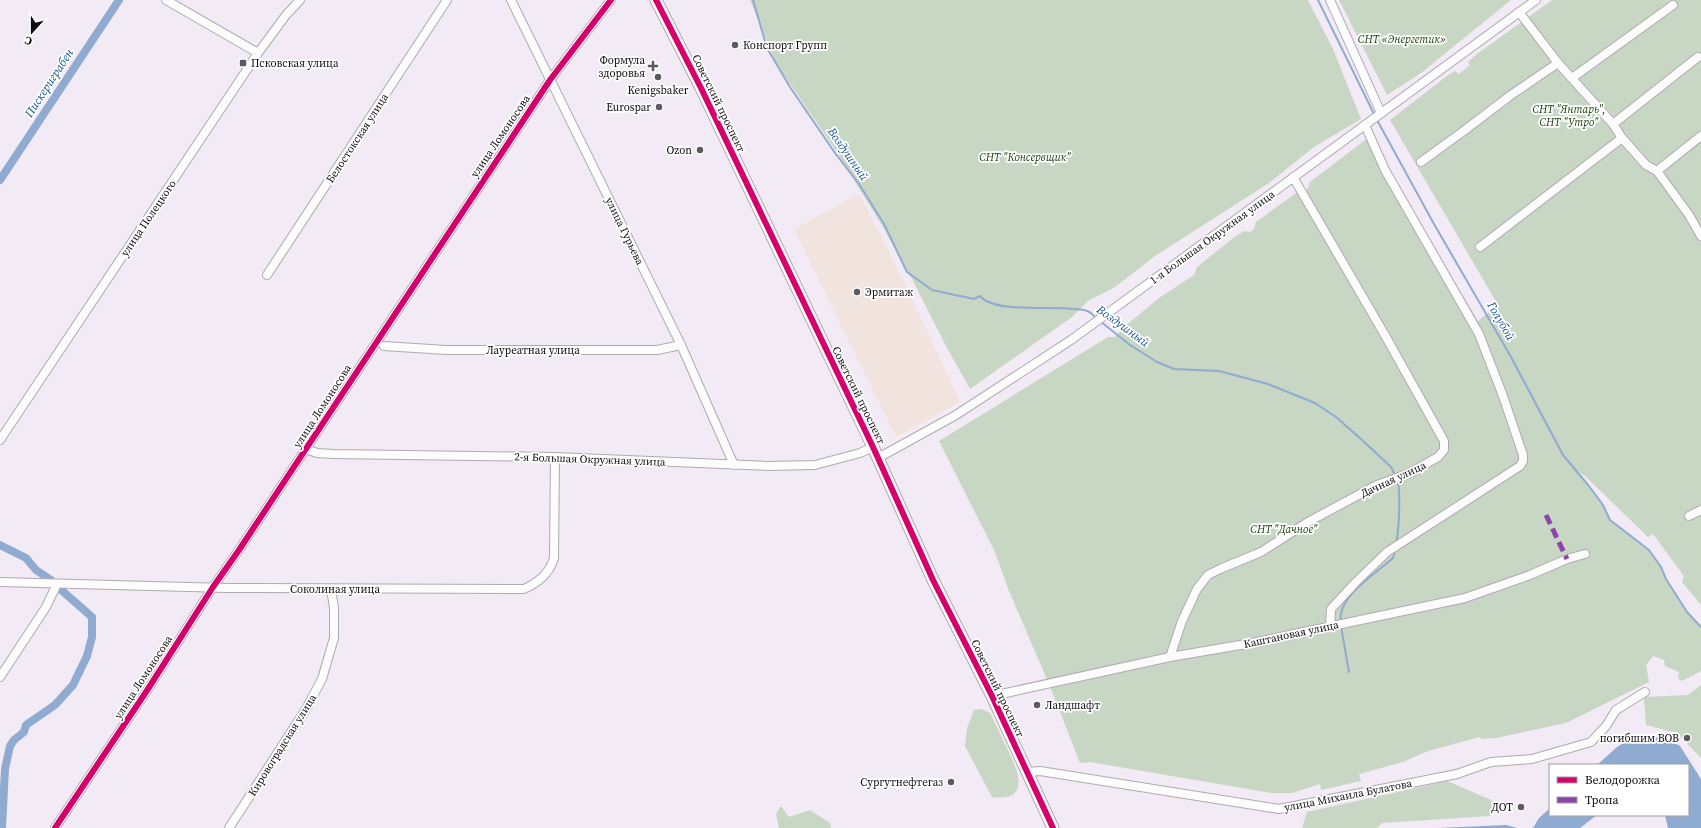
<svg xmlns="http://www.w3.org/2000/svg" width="1701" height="828" font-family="'Source Serif 4',serif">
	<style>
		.commercial { fill: #f1e4df }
		.green { fill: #c8d6c4 }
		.water { fill: #90abd1 }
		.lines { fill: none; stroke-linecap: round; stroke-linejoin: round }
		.stream { stroke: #90abd1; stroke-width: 2 }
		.canal { stroke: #90abd1; stroke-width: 8 }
		.minor-casing { stroke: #afaab1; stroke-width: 10 }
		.major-casing { stroke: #afaab1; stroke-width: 13 }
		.minor { stroke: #fdfcfd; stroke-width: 8 }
		.major { stroke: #fdfcfd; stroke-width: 11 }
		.quiet { stroke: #8e44ad; stroke-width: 5; stroke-dasharray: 10 5; stroke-linecap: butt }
		.cycleway-casing { stroke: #fff; stroke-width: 8 }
		.cycleway { stroke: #d6006c; stroke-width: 6 }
		.poi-dot { fill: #5e5860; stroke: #fff; stroke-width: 1.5 }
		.labels { text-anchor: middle; stroke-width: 3.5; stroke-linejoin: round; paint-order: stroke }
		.park-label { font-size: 11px; font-style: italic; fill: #153d04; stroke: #fff }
		.poi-label { font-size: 11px; fill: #0e0a10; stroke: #fff; text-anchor: end }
		.street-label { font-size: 11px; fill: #0e0a10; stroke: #fff }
		.water-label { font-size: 12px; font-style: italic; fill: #155290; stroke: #fff }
	</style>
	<rect width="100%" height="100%" fill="#f2eaf4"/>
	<polygon class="commercial" points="859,194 904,282 960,402 896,437 794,229"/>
	<g class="green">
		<polygon points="750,0 1308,0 1333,49 1361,119 1314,147 1269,183 1155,256 1115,287 1088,301 1072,317 970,389 945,344 911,277 883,227 836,151 776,63"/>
		<polygon points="1339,0 1511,0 1421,73 1387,95"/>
		<polygon points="1552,0 1701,0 1701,605 1682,582 1684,576 1653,534 1648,537 1585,476 1576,470 1603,505 1611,520 1649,550 1661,567 1666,579 1687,612 1701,627 1701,671 1682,681 1678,678 1679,672 1665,666 1664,660 1653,656 1646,665 1649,682 1566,723 1496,738 1482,739 1480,737 1428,751 1403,762 1359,774 1361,781 1321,790 1320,784 1292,793 1271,793 1090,762 1080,763 1049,684 1009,591 995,552 939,441 1108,337 1115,337 1124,327 1159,298 1194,275 1197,267 1232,239 1244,231 1250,232 1254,229 1256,222 1300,190 1304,188 1307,190 1310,182 1369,137 1478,321 1498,305 1390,120 1447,76 1455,71 1459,74 1470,65 1468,62 1477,54"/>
		<polygon points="1701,685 1701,758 1677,733 1646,725 1644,697 1688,695"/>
		<path d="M981 709 990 713C996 725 1001 736 1007 748 1017 769 1033 802 992 797L965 746 967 728 974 710Z"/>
		<polygon points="1447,781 1489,799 1496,803 1496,810 1490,816 1382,823 1377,828 1302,828 1307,812"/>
		<polygon points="781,806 789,817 810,810 830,823 831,828 779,828 776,814"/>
	</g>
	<g class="water">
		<polygon points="1635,736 1666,738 1680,746 1701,779 1701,828 1668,828 1665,815 1688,815 1688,765 1597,765 1617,747"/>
		<polygon points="1550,808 1550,815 1597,815 1580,828 1533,828 1539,818"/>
		<polygon points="1506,825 1517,828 1437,828"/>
	</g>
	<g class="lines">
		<g class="stream">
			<path d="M753 0 767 48 790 87 835 153 859 184 884 224 907 272 932 290 974 299 980 296C994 313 1050 306 1072 309 1077 309 1083 309 1087 311 1091 312 1094 316 1097 319"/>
			<polyline points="1318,0 1375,116"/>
			<polyline points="1377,120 1434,224 1511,357 1563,455 1589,486 1603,505 1610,520 1649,550 1661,567 1666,579 1687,612 1701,627"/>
			<polyline points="1100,321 1130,345 1157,362 1174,369 1219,371 1268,384 1315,403 1336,417 1362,440 1391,467 1395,475"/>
			<path d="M1396 542C1399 533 1401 487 1397 479"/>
			<path d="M1341 622C1336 597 1377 573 1393 558L1395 551"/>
			<polyline points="1341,626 1349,672"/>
		</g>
		<g class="canal">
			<polyline points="0,180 119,0"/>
			<polyline points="0,545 26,558 36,570 51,580"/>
			<polyline points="2,828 5,769 10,746 14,740 24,732 26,725 55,705 73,685 87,656 92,637 92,617 59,588"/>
		</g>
		<g class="minor-casing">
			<g id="minor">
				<polyline points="166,0 258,53"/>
				<polyline points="511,0 681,345 734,465"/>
				<polyline points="1330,0 1381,113"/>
				<polyline points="1519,12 1558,63 1613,124 1622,138 1646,165 1657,171 1689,215 1701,236"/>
				<polyline points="1572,78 1673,5"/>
				<polyline points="1613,124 1698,57"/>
				<polyline points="1421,162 1465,130 1511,95 1558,63"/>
				<polyline points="1657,171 1701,136"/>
				<polyline points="1480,247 1622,138"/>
				<polyline points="267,275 447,0"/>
				<polyline points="384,346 446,350 657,350 681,345"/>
				<polyline points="0,440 258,53 286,15 300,0"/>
				<polyline points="306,449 317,453 333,454 555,457 768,466 815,465 860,453 873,447"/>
				<polyline points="878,458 956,415 1071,340 1536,0"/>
				<polyline points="1689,516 1701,510"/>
				<path d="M0 582 227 588 524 589C539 582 549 574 554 558L555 457"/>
				<polyline points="1330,626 1331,609 1356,582 1387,552 1520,466 1523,461 1523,455 1503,396 1479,334 1385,170 1365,125"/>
				<polyline points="1170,657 1182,621 1197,589 1208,575 1220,569 1261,552 1308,522 1377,485 1410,473 1438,457 1444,450 1444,441 1386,337 1293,177"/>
				<polyline points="0,677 46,607 57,584"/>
				<polyline points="992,696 1170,657 1252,643 1465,598 1530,575 1567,559 1585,554"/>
				<polyline points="1028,772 1040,771 1279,809 1457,774 1491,762 1532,759 1591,742 1606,726 1616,710 1645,692"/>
				<polyline points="55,828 146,692 213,587 239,550 550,80 611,0"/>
				<polyline points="229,828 306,709 322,679 334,638 334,608 331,589"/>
			</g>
		</g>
		<g class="major-casing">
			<polyline id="major" points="656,0 701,88 873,447 933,580 992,696 1053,828"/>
		</g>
		<use href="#minor" class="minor"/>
		<use href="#major" class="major"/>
		<polyline class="quiet" points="1546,515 1567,559"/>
		<g class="cycleway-casing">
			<g id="cycleway">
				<polyline points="656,0 701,88 873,447 933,580 992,696 1053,828"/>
				<polyline points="55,828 146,692 213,587 239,550 550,80 611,0"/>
			</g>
		</g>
		<use href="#cycleway" class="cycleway"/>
	</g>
	<g class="poi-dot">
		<circle cx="735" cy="45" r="4"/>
		<rect x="239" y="59" width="8" height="8" rx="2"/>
		<path d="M651 60h4v4h4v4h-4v4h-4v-4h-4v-4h4z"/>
		<circle cx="658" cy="77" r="4"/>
		<circle cx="659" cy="107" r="4"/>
		<circle cx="700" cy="150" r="4"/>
		<circle cx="857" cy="292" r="4"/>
		<circle cx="1037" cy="705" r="4"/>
		<circle cx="1687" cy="738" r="4"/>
		<circle cx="951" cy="782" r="4"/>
		<circle cx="1521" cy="807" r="4"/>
	</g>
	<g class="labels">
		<g class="park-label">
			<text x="1402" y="43">СНТ «Энергетик»</text>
			<text x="1569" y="113">СНТ "Янтарь",<tspan x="1569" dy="13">СНТ "Утро"</tspan></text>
			<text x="1025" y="161">СНТ "Консервщик"</text>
			<text x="1284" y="533">СНТ "Дачное"</text>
		</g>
		<g class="poi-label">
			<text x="743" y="49" text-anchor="start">Конспорт Групп</text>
			<text x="645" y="64">Формула<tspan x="645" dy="13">здоровья</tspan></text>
			<text x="251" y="67" text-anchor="start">Псковская улица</text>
			<text x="658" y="94" text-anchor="middle">Kenigsbaker</text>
			<text x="651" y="111">Eurospar</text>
			<text x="692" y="154">Ozon</text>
			<text x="865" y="296" text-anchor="start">Эрмитаж</text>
			<text x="1045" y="709" text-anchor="start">Ландшафт</text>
			<text x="1679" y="742">погибшим ВОВ</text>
			<text x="943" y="786">Сургутнефтегаз</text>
			<text x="1513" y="811">ДОТ</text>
		</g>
		<g class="street-label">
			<text transform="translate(719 103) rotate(64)" y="4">Советский проспект</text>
			<text transform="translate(500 136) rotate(-56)" y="4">улица Ломоносова</text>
			<text transform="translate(357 138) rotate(-57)" y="4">Белостокская улица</text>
			<text transform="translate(148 218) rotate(-56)" y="4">улица Полецкого</text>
			<text transform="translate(625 231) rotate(64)" y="4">улица Гурьева</text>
			<text transform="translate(1212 237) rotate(-36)" y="4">1-я Большая Окружная улица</text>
			<text x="533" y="354">Лауреатная улица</text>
			<text transform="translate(859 395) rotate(64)" y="4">Советский проспект</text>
			<text transform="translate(322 406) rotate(-57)" y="4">улица Ломоносова</text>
			<text transform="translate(590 459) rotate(2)" y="4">2-я Большая Окружная улица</text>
			<text transform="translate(1393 479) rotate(-25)" y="4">Дачная улица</text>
			<text x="335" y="593">Соколиная улица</text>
			<text transform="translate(1291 634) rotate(-12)" y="4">Каштановая улица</text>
			<text transform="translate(143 677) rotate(-57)" y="4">улица Ломоносова</text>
			<text transform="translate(998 688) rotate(64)" y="4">Советский проспект</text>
			<text transform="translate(282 745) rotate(-58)" y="4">Кировоградская улица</text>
			<text transform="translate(1348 795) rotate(-11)" y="4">улица Михаила Булатова</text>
		</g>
		<g class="water-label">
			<text transform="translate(49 83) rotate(-57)" y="4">Пискериграбен</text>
			<text transform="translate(848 154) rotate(55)" y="4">Воздушный</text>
			<text transform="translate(1501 321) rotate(60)" y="4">Голубой</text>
			<text transform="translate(1123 326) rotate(36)" y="4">Воздушный</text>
		</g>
	</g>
	<rect x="1549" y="764" width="140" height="52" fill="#ffffff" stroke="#9f9d9f"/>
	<rect x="1557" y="777" width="20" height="6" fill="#d6006c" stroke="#9f9d9f"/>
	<text x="1585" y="784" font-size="12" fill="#0e0a10">Велодорожка</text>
	<rect x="1557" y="797" width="20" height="6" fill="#8e44ad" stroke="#9f9d9f"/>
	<text x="1585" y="804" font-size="12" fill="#0e0a10">Тропа</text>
	<g transform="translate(32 32) rotate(201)" stroke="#ffffff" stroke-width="3" paint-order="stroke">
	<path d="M0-3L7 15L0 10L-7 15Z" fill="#0e0a10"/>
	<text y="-6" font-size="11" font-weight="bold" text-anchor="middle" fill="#0e0a10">С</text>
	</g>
</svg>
